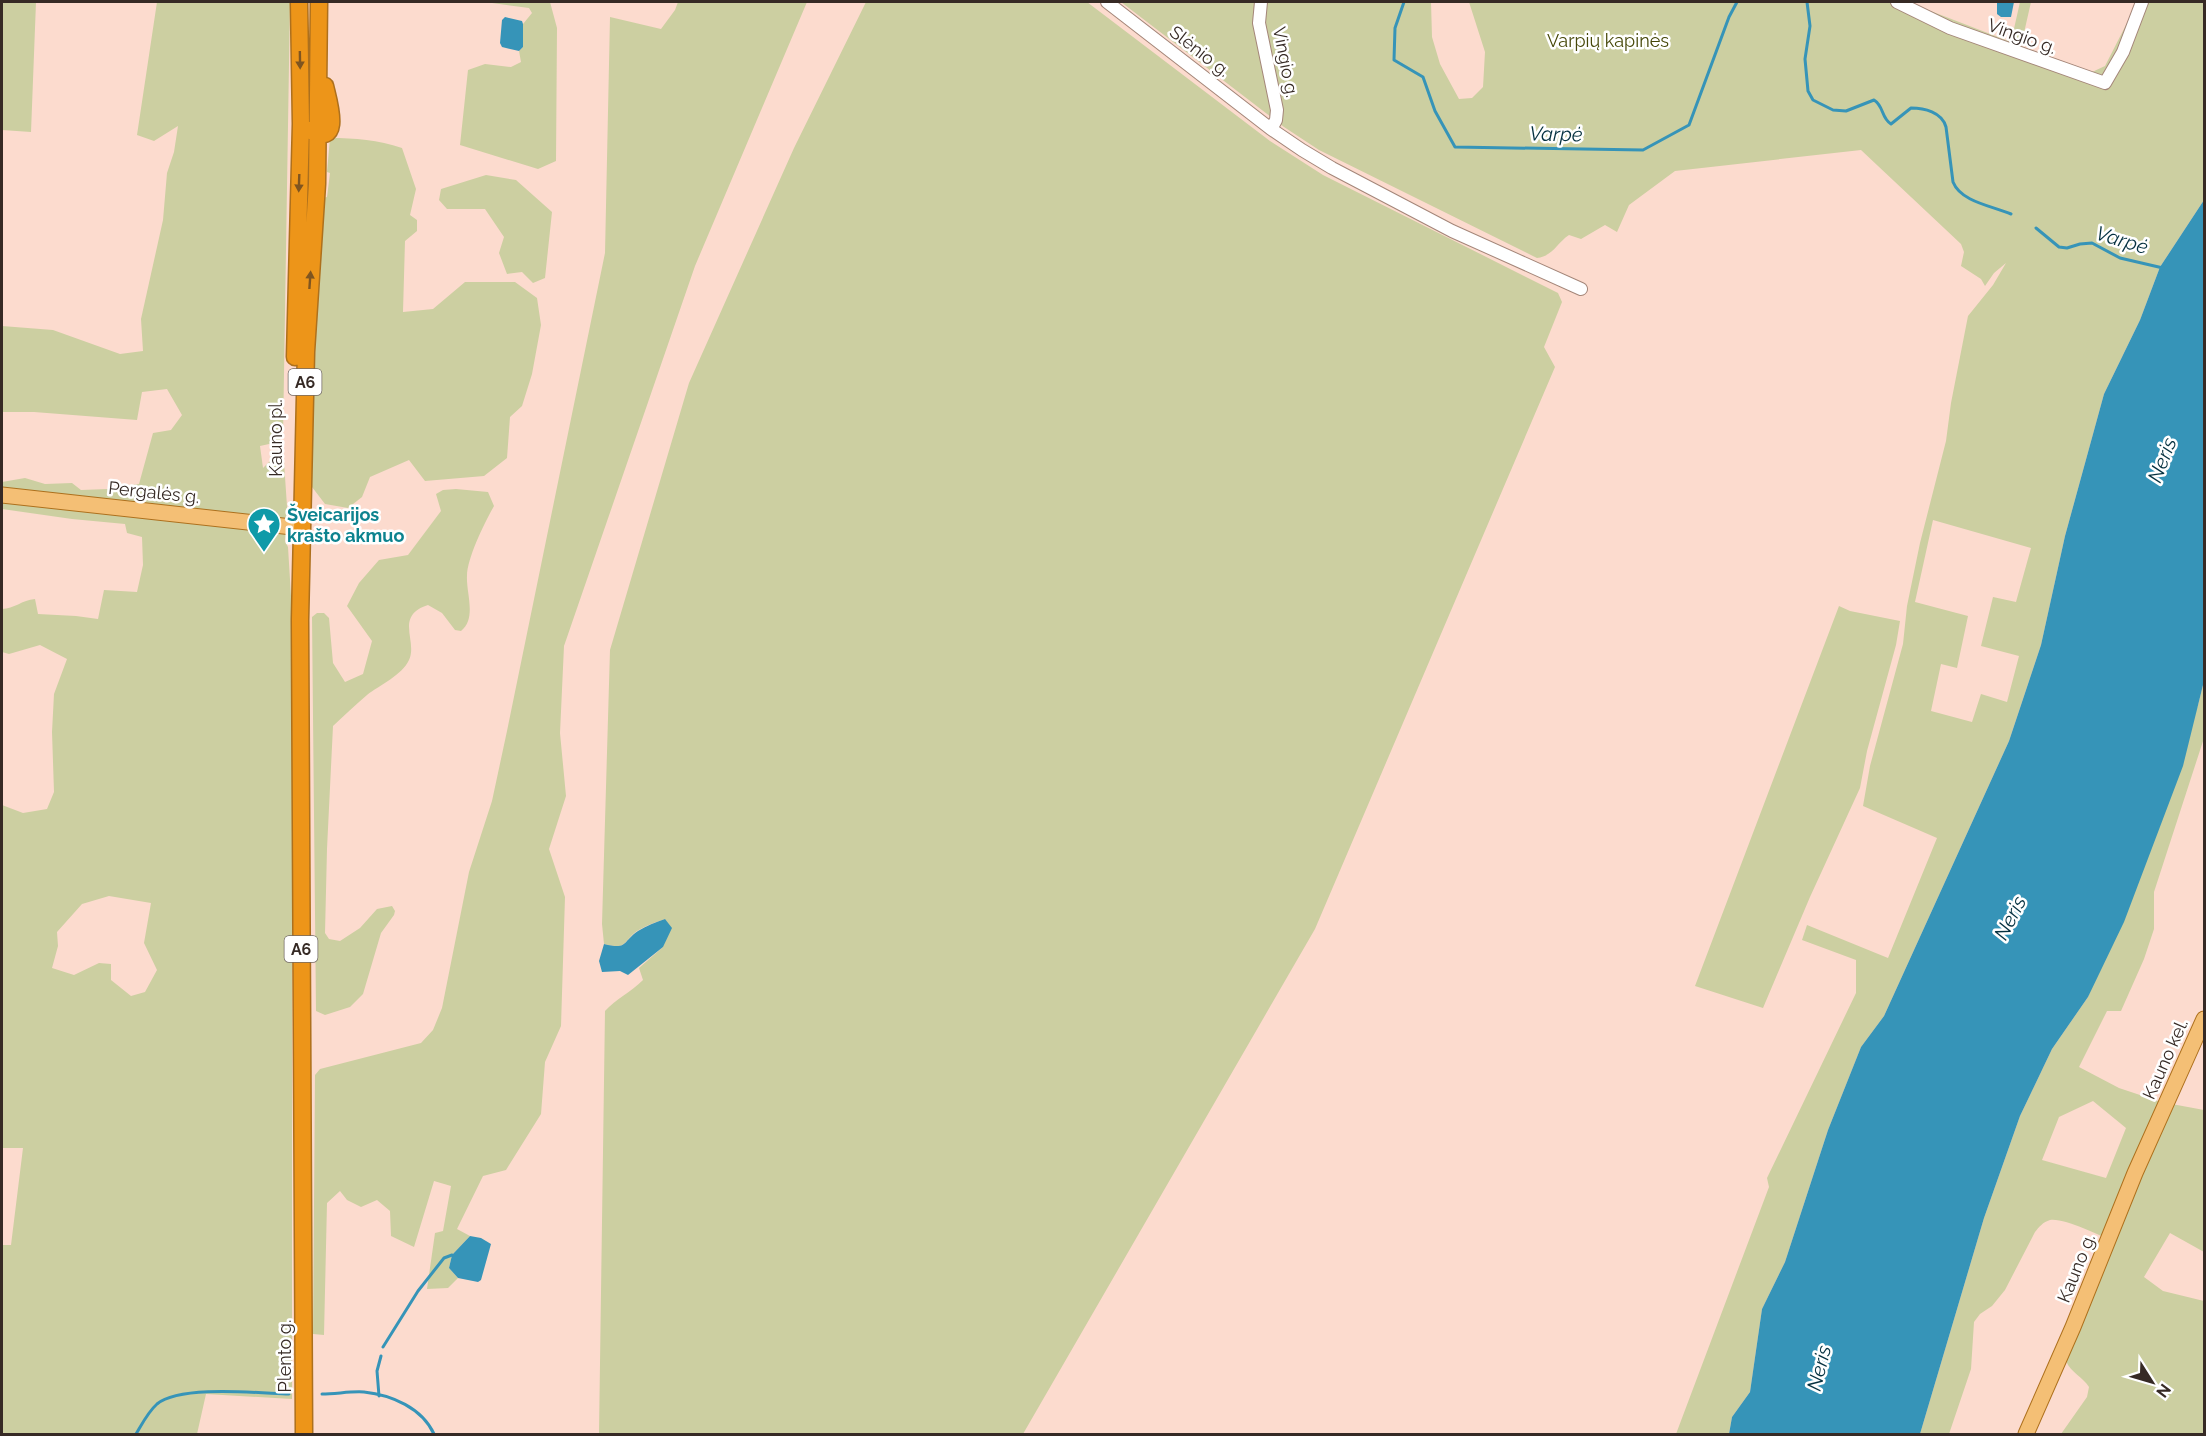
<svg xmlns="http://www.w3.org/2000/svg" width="2206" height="1436" font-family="Raleway,sans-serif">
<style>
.green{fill:#cccfa1;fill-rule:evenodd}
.water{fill:#3694b8}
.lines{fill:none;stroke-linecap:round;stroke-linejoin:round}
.stream{stroke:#3694b8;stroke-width:3}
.minor-casing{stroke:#a48679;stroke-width:14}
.major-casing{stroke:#ad701d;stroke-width:17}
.highway-casing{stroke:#ad701d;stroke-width:19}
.minor{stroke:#fff;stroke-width:12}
.major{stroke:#f4bf75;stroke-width:15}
.highway{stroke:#ed9519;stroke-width:16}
.oneway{fill:#7f5520}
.labels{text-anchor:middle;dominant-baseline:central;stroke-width:5;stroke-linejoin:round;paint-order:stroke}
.shield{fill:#fff;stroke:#726a66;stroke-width:1.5}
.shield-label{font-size:16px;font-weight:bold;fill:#362a25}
.street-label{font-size:18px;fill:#362a25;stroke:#fff}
.park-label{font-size:18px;fill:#464708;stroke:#fff}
.culture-label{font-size:18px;font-weight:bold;fill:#0d838f;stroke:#fff;text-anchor:start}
.water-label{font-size:20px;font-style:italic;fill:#053140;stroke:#fff}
</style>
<rect width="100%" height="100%" fill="#fcdbce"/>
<path class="green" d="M2 2H36L31 132 2 130Z
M157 2H290L283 436 278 442 260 446 263 468 271 460 281 458V462H284L288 521 285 541 288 547 292 612V1399L206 1394 197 1434H2V1245H11L23 1148H2V805L23 813 47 809 54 792 52 732 54 694 67 659 40 645 9 654 2 652V609C14 609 22 600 35 599L38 614 76 616 98 619 104 590 137 592 143 565 142 537 127 533 125 524 72 519 2 509V482L25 478 45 484 72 483 81 490 108 489 139 484 153 433 171 430 182 415 167 389 142 392 137 420 34 412H2V326L53 330 120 354 143 351 141 319 163 220 167 173 174 152 178 126 154 141 137 135ZM109 896 151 903 144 943 157 970 145 992 131 996 111 980V964L99 963 74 975 52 968 58 946 57 932 82 904Z
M485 2H550L557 28 556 161 538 169 460 145 468 70 485 64 511 67 521 62 519 51 523 47V24L532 13 529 8Z
M678 2H807L695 266 564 646 560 733 566 796 549 849 565 897 561 1026 545 1062 541 1114 506 1170 483 1176 457 1229 470 1236 452 1255 449 1268 458 1278 448 1288 427 1289 435 1233 443 1231 451 1186 434 1181 414 1247 391 1236 390 1211 377 1200 361 1207 347 1200 340 1191 327 1203 324 1335 313 1334 315 1075 320 1069 421 1043 433 1030 442 1008 469 872 492 801 507 731 605 253 610 17 661 29 675 10Z
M866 2H1087L1270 141 1323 175 1558 293 1562 302 1544 347 1555 367 1315 929 1023 1434H599L605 1011C616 999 631 992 643 980L639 968 663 947 665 919C656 922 645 926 637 931 622 942 628 950 604 944L602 924 610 650 689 383 794 148Z
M1121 2H1431L1432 37 1440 64 1459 99 1472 98 1483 87 1485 52 1469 2H1911L1928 10 2011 42 2020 2H2031L2021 46 2092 72 2105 66 2128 21 2135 2H2204V200L2160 267 2140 320 2104 394 2065 536 2041 645 2009 741 1884 1016 1861 1047 1828 1130 1785 1262 1762 1309 1750 1392 1732 1417 1729 1434H1676L1769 1187 1767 1178 1856 993V960L1802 940 1807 925 1888 958 1937 838 1863 806 1870 766 1903 644 1907 606 1920 543 1946 441 1951 403 1968 316 1993 285 2006 263 1994 273 1985 286 1981 279 1961 266 1964 252 1961 244 1861 150 1675 171 1629 205 1617 232 1605 225 1581 239 1569 235C1557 243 1553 256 1537 258L1319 150 1284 127ZM1933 520 2031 548 2016 602 1993 597 1981 646 2019 656 2007 702 1981 694 1972 722 1931 711 1941 664 1957 668 1968 616 1915 602Z
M330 138C355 138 378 140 402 148L416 189 410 215 417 220V231L405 241 403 312 433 309 465 282H515L537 298 541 325 532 374 522 406 510 417 507 458 484 476 425 481 409 460 370 477 362 497 348 508 325 504 312 487 310 411 323 198 327 197 330 173 327 172Z
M486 175 516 180 552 212 545 278 533 283 522 272 507 274 499 253 504 237 485 209H447L439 200 441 189Z
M456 489 488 492 494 506C485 522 467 558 467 576 466 593 477 618 461 631L455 630 442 613 428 605C394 616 418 641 409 660 402 675 380 685 367 695 355 705 344 716 333 726L327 849 325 933 329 939 340 941 360 928 377 909 392 906 395 911 394 915 381 933 363 994 350 1007 325 1015 316 1011 312 617 317 613H324L329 618 333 663 345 682 363 674 372 641 347 606 359 583 379 560 408 555 441 511 436 494 443 490Z
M1839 606 1850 611 1900 621 1896 645 1867 751 1860 788 1810 897 1763 1008 1695 986Z
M2204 681V738L2154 892V929L2144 959 2121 1011H2107L2079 1067 2119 1088 2161 1102 2204 1110V1252L2170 1233 2144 1277 2163 1291 2204 1301V1434H2061L2087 1397 2089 1387C2083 1377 2071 1373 2066 1361L2113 1241C2098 1235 2065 1218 2050 1220 2043 1222 2039 1227 2035 1232L2005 1290 1992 1306 1980 1314 1974 1322 1971 1369 1949 1434H1920L1984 1218 2020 1116 2052 1049 2088 997 2198 705ZM2093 1101 2126 1128 2106 1178 2042 1160 2059 1117Z"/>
<path class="water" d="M1997 2H2014L2011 17H2001L1997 14Z
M505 17 522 21 523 24V47L519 51 502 47 500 43 502 20Z
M2204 200V681L2183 766 2124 922 2088 997 2052 1049 2020 1116 1984 1218 1920 1434H1729L1732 1417 1750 1392 1762 1309 1785 1262 1828 1130 1861 1047 1884 1016 2009 741 2041 645 2065 536 2104 394 2140 320 2160 267Z
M665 919 672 928 663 947 628 975 620 971 602 972 599 961 604 944C628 950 622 942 638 931 646 926 656 922 665 919Z
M470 1236 481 1238 491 1244 481 1280 478 1282 458 1278 449 1268 452 1255Z"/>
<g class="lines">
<path class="stream" d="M1404 2 1395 28 1394 60 1423 77 1435 111 1455 147 1643 150 1689 125 1729 17 1737 2
M1807 2 1810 26 1805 59 1808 91 1813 100 1833 110 1846 111 1874 100C1884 106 1881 118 1891 124L1911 108C1924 108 1942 112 1946 127L1953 182C1961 202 1992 206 2011 214
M2036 228 2059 247 2067 248 2080 244 2092 243 2120 258 2163 268
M383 1347 418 1291 444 1258 452 1255
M322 1394C336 1394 351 1391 364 1392 392 1395 422 1408 434 1434
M379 1396 377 1371 381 1356
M136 1434C142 1424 148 1412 157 1404 180 1385 258 1393 289 1394"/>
<g class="minor-casing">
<path id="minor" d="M1107 2 1271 129 1302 150 1332 168 1452 231 1581 289
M1261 2 1259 23 1277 110 1276 120 1271 129
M1897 2 1950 28 2105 83 2123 52 2142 2"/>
</g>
<g class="major-casing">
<path id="major" d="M2 495 301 528
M2026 1434 2073 1327 2135 1173 2204 1019"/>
</g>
<g class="highway-casing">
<path id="highway" d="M309 130C344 149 328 100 325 86
M295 357 301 124 299 2
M304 1434 300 620 306 352 317 184 319 2"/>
</g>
<use href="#minor" class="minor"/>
<use href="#major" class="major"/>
<use href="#highway" class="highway"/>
</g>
<defs><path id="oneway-solid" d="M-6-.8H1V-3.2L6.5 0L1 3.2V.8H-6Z" transform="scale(1.5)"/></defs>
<g class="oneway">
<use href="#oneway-solid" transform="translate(300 60) rotate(89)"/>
<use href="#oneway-solid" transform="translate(299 183) rotate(92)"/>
<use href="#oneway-solid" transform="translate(310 280) rotate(-86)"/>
</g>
<defs>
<g id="sight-pin" transform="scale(1.725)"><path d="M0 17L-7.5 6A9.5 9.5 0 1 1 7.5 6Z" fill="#0f9aa8" stroke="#fff"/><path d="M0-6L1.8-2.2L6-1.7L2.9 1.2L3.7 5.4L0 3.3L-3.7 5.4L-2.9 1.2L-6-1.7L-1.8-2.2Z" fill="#fff"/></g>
</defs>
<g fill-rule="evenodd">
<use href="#sight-pin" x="264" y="524"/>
</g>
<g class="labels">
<g class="shield">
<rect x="288.5" y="369" width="33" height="26" rx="4.5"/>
<rect x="284.5" y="936" width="33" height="26" rx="4.5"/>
</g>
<g class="shield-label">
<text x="305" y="382">A6</text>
<text x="301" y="949">A6</text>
</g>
<g class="street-label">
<text transform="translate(2022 36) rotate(20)">Vingio g.</text>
<text transform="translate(1200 51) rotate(38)">Slėnio g.</text>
<text transform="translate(1286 62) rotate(79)">Vingio g.</text>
<text transform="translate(275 438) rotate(-90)">Kauno pl.</text>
<text transform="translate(154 492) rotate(6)">Pergalės g.</text>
<text transform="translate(2165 1059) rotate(-66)">Kauno kel.</text>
<text transform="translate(2076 1268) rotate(-68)">Kauno g.</text>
<text transform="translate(284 1356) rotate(-90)">Plento g.</text>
</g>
<g class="park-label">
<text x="1608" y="40">Varpių kapinės</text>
</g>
<g class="culture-label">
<text x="287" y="514">Šveicarijos<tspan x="287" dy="21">krašto akmuo</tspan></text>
</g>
<g class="water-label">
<text transform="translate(1556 134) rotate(1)">Varpė</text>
<text transform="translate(2122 240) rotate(17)">Varpė</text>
<text transform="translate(2162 460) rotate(-69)">Neris</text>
<text transform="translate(2010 918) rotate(-63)">Neris</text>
<text transform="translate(1819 1368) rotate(-76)">Neris</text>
</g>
</g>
<rect width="2206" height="1436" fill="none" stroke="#362a25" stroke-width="6"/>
<g transform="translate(2152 1382) rotate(127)" stroke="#ffffff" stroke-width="4.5" paint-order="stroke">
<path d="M0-4.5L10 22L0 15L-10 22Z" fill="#362a25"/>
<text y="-9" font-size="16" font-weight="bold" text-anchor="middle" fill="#362a25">N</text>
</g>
</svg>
